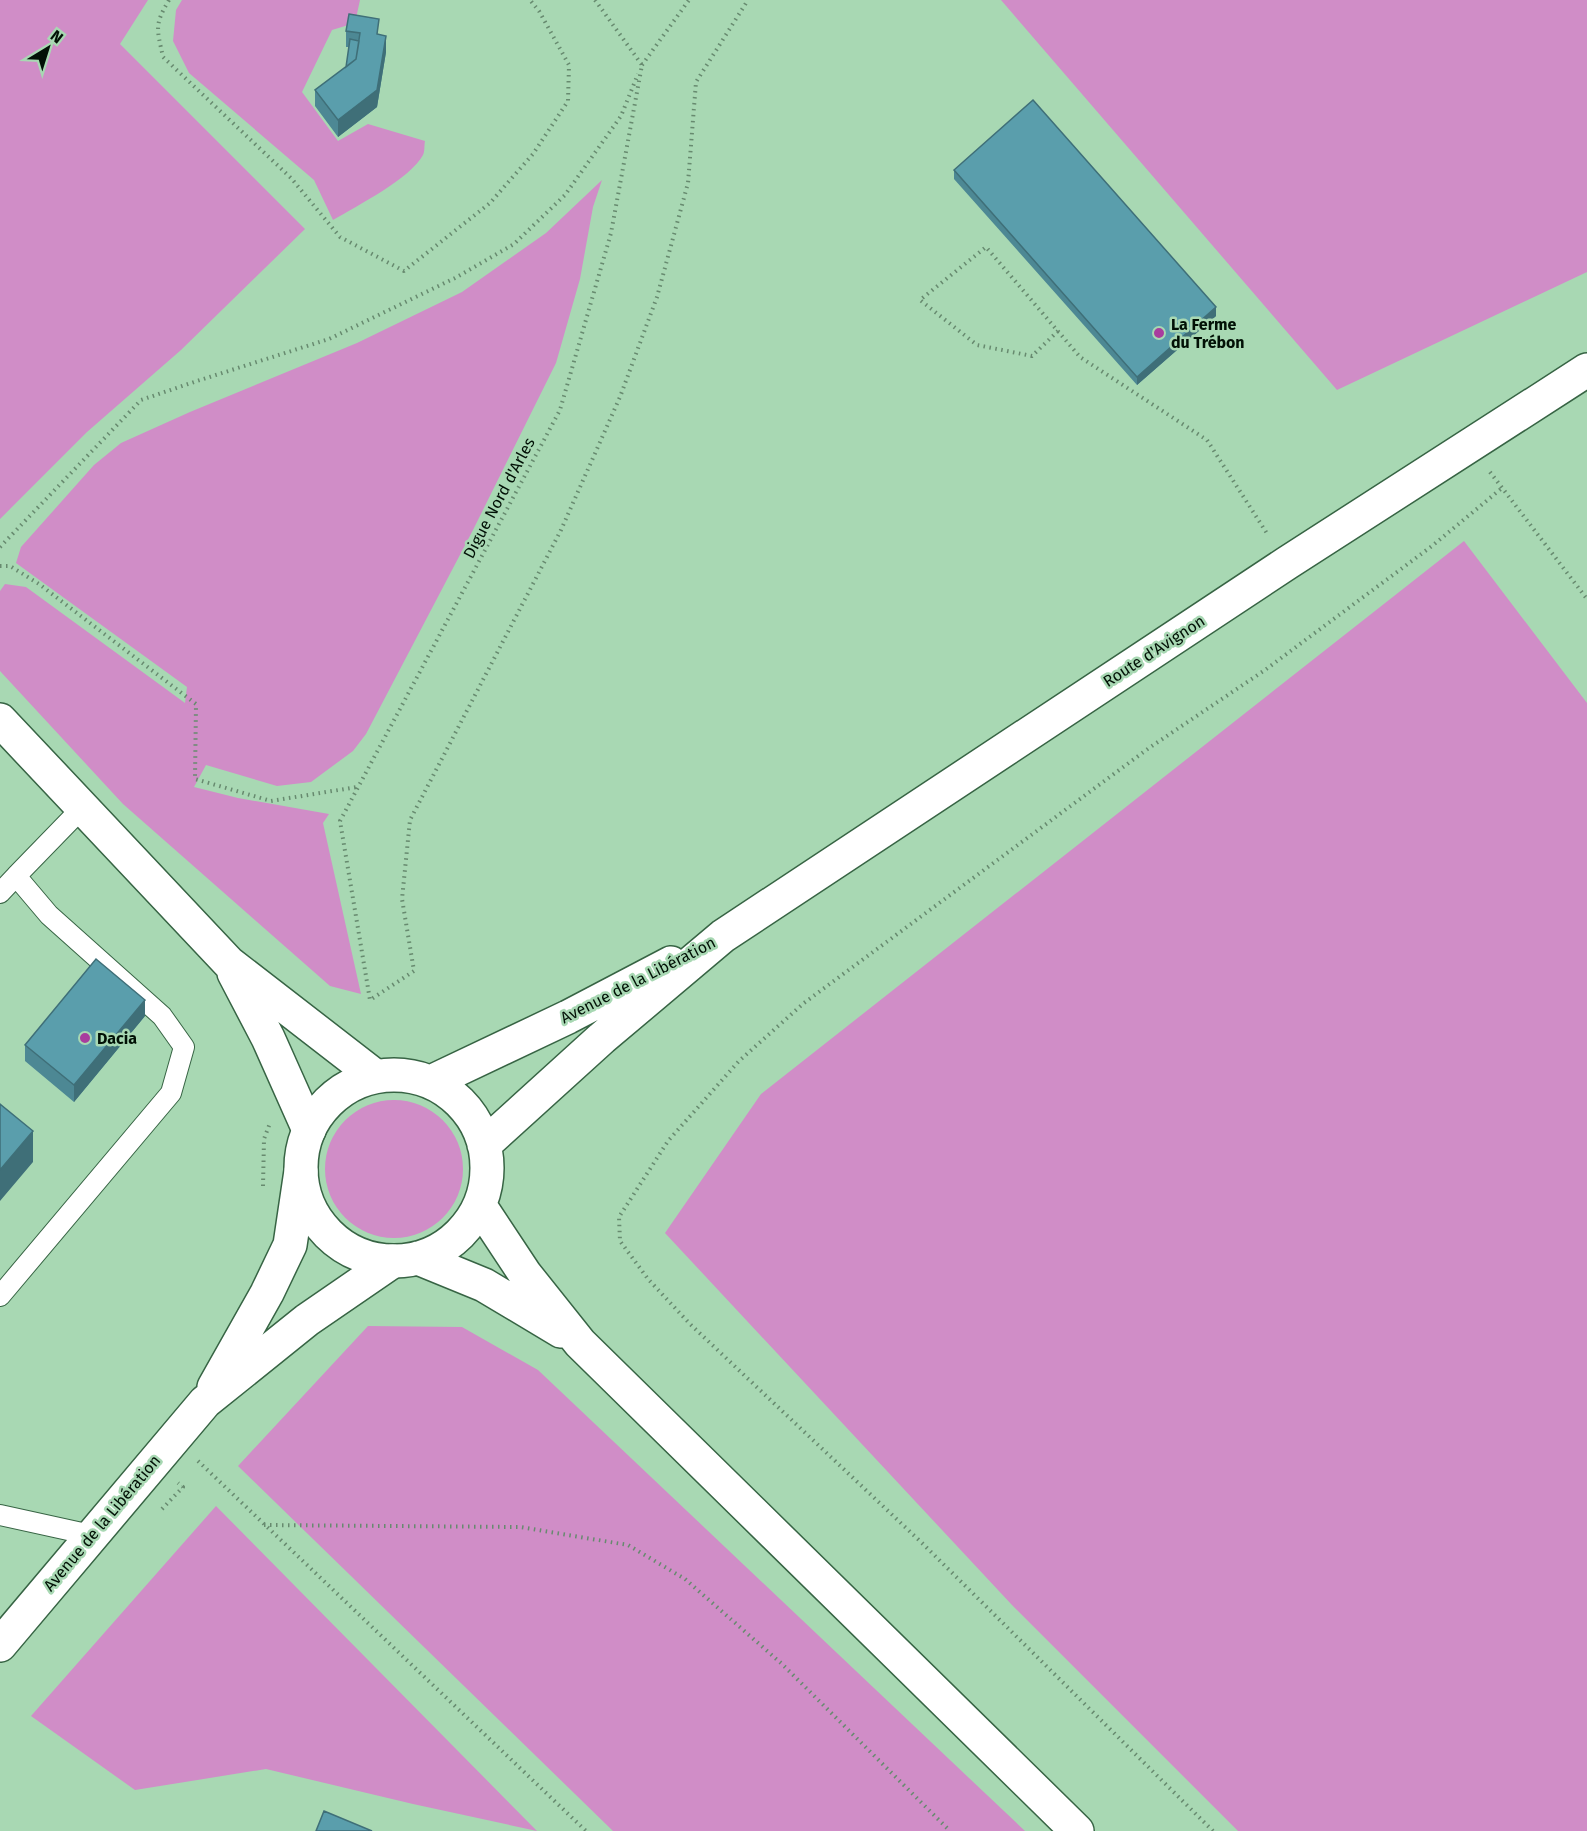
<svg xmlns="http://www.w3.org/2000/svg" width="1587" height="1831" font-family="'Fira Sans',sans-serif">
<style>
.green{fill:#d08dc7}
.lines{fill:none;stroke-linecap:round;stroke-linejoin:round}
.service-casing{stroke:#376444;stroke-width:22}
.tertiary-casing{stroke:#376444;stroke-width:36}
.secondary-casing{stroke:#376444;stroke-width:36}
.primary-casing{stroke:#376444;stroke-width:36}
.path{stroke:#678a6f;stroke-width:4;stroke-dasharray:1.5 4.5;stroke-linecap:butt}
.service{stroke:#fff;stroke-width:20}
.tertiary{stroke:#fff;stroke-width:33}
.secondary{stroke:#fff;stroke-width:33}
.primary{stroke:#fff;stroke-width:33}
.wall{fill:#4d8894}
.shaded-wall{fill:#3f6f78}
.building{fill:#5a9eac;stroke:#3f6f78;stroke-width:1.5}
.poi-dot{fill:#a83d9e;stroke:#a8d8b3;stroke-width:2}
.labels{text-anchor:middle;dominant-baseline:central;stroke-width:5;stroke-linejoin:round;paint-order:stroke}
.poi-label{font-size:16px;font-weight:bold;fill:#021106;stroke:#a8d8b3;text-anchor:start}
.street-label{font-size:16px;fill:#021106;stroke:#a8d8b3}
</style>
<rect width="100%" height="100%" fill="#a8d8b3"/>
<path class="green" d="M0 0H148L120 44 305 229 181 350 87 432 0 519Z
M182 0H360L355 23 332 30 302 92 338 141 368 124 425 141C424 146 425 151 423 155 411 178 357 206 333 220L314 180 189 73 173 41 176 10Z
M1001 0H1587V272L1337 390Z
M602 180 593 207 580 279 556 363 473 530 366 734 353 751 311 782 277 786 206 765 194 787 238 798 329 814 323 823 361 994 330 986 123 804 0 671V591L5 584 26 587 185 703 187 687 16 563 21 547 94 465 121 443 190 412 357 343 462 292 546 233Z
M1464 541 1587 703V1831H1238L1012 1605 665 1233 761 1094Z
M325 1169a69 69 0 1 1 138 0a69 69 0 1 1-138 0Z
M368 1326 462 1327 538 1370 1025 1831H613L238 1466Z
M216 1506 536 1830 537 1831 413 1804 266 1769 135 1790 31 1716Z"/>
<g class="lines">
<g class="service-casing">
<path id="service" d="M0 893 16 876
M0 1296 171 1093 184 1047 162 1016 49 915 16 876 83 807
M0 1515 91 1535"/>
</g>
<g class="tertiary-casing">
<path id="tertiary" d="M0 720 229 963 375 1076
M234 973 268 1038 309 1130"/>
</g>
<g class="secondary-casing">
<path id="secondary" d="M214 1387 267 1293 290 1245 301 1171
M0 1645 205 1402 307 1320 393 1261"/>
</g>
<g class="primary-casing">
<path id="primary" d="M301 1168a93 93 0 1 1 186 0a93 93 0 1 1-186 0Z
M431 1082 568 1017 671 963
M484 1145 602 1038 723 936 1287 563 1587 370
M480 1206 525 1274 580 1343 1077 1831
M418 1258 484 1285 561 1331"/>
</g>
<path class="path" d="M169 0C154 25 157 29 163 57L291 178 340 237 404 271 490 203 533 154 568 101 569 65 539 11 530 0
M595 0 642 65 611 233 560 410 340 821 370 1000 414 971 402 899 410 820 561 530 620 397 657 297 688 183 696 82 748 0
M642 65 689 0
M1058 331 1032 356 977 345 920 300 986 247 1080 357 1207 440 1268 535
M1490 472 1587 599
M0 547 141 400 197 381 329 339 455 278 514 244 565 195 621 116 638 74
M0 566H10L39 584 196 704 195 779 271 801 357 787
M263 1186 264 1139 270 1123
M198 1461 586 1831
M162 1509 183 1487 178 1483
M264 1525 520 1527 628 1545 685 1579 782 1664 950 1831
M1213 1831 922 1543 690 1324 648 1279 620 1241 619 1217 668 1141 739 1061 804 1003 1149 748 1265 670 1432 546 1502 488"/>
<use href="#service" class="service"/>
<use href="#tertiary" class="tertiary"/>
<use href="#secondary" class="secondary"/>
<use href="#primary" class="primary"/>
</g>
<path class="wall" d="M346 31 379 34 386 52 377 107 338 137 315 106V90L346 67 349 47H346Z
M954 170 1216 316 1137 385 954 179Z
M145 1016 74 1102 25 1061V1045Z"/>
<path class="shaded-wall" d="M386 36V52L377 107 338 137V120Z
M1216 307V316L1137 385V377Z
M145 1000V1016L74 1102V1085Z
M33 1131V1162L0 1201V1170Z"/>
<path class="building" d="M349 14 379 19 377 34 386 36 377 90 338 120 315 90 356 59 360 33 346 31Z
M350 39 359 41 356 59 346 67Z
M1033 100 1216 307 1137 377 954 170Z
M96 959 145 1000 74 1085 25 1045Z
M0 1104 33 1131 0 1170Z
M324 1811 372 1831H316Z"/>
<g class="poi-dot">
<circle cx="1159" cy="333" r="6"/>
<circle cx="85" cy="1038" r="6"/>
</g>
<g class="labels">
<g class="poi-label">
<text x="1171" y="324">La Ferme<tspan x="1171" dy="18">du Trébon</tspan></text>
<text x="97" y="1038">Dacia</text>
</g>
<g class="street-label">
<text transform="translate(499 498) rotate(-62)">Digue Nord d'Arles</text>
<text transform="translate(1154 651) rotate(-33)">Route d'Avignon</text>
<text transform="translate(638 980) rotate(-27)">Avenue de la Libération</text>
<text transform="translate(102 1523) rotate(-50)">Avenue de la Libération</text>
</g>
</g>
<g transform="translate(48 48) rotate(38)" stroke="#a8d8b3" stroke-width="4.5" paint-order="stroke">
<path d="M0-4.5L10 22L0 15L-10 22Z" fill="#021106"/>
<text y="-9" font-size="16" font-weight="bold" text-anchor="middle" fill="#021106">N</text>
</g>
</svg>
